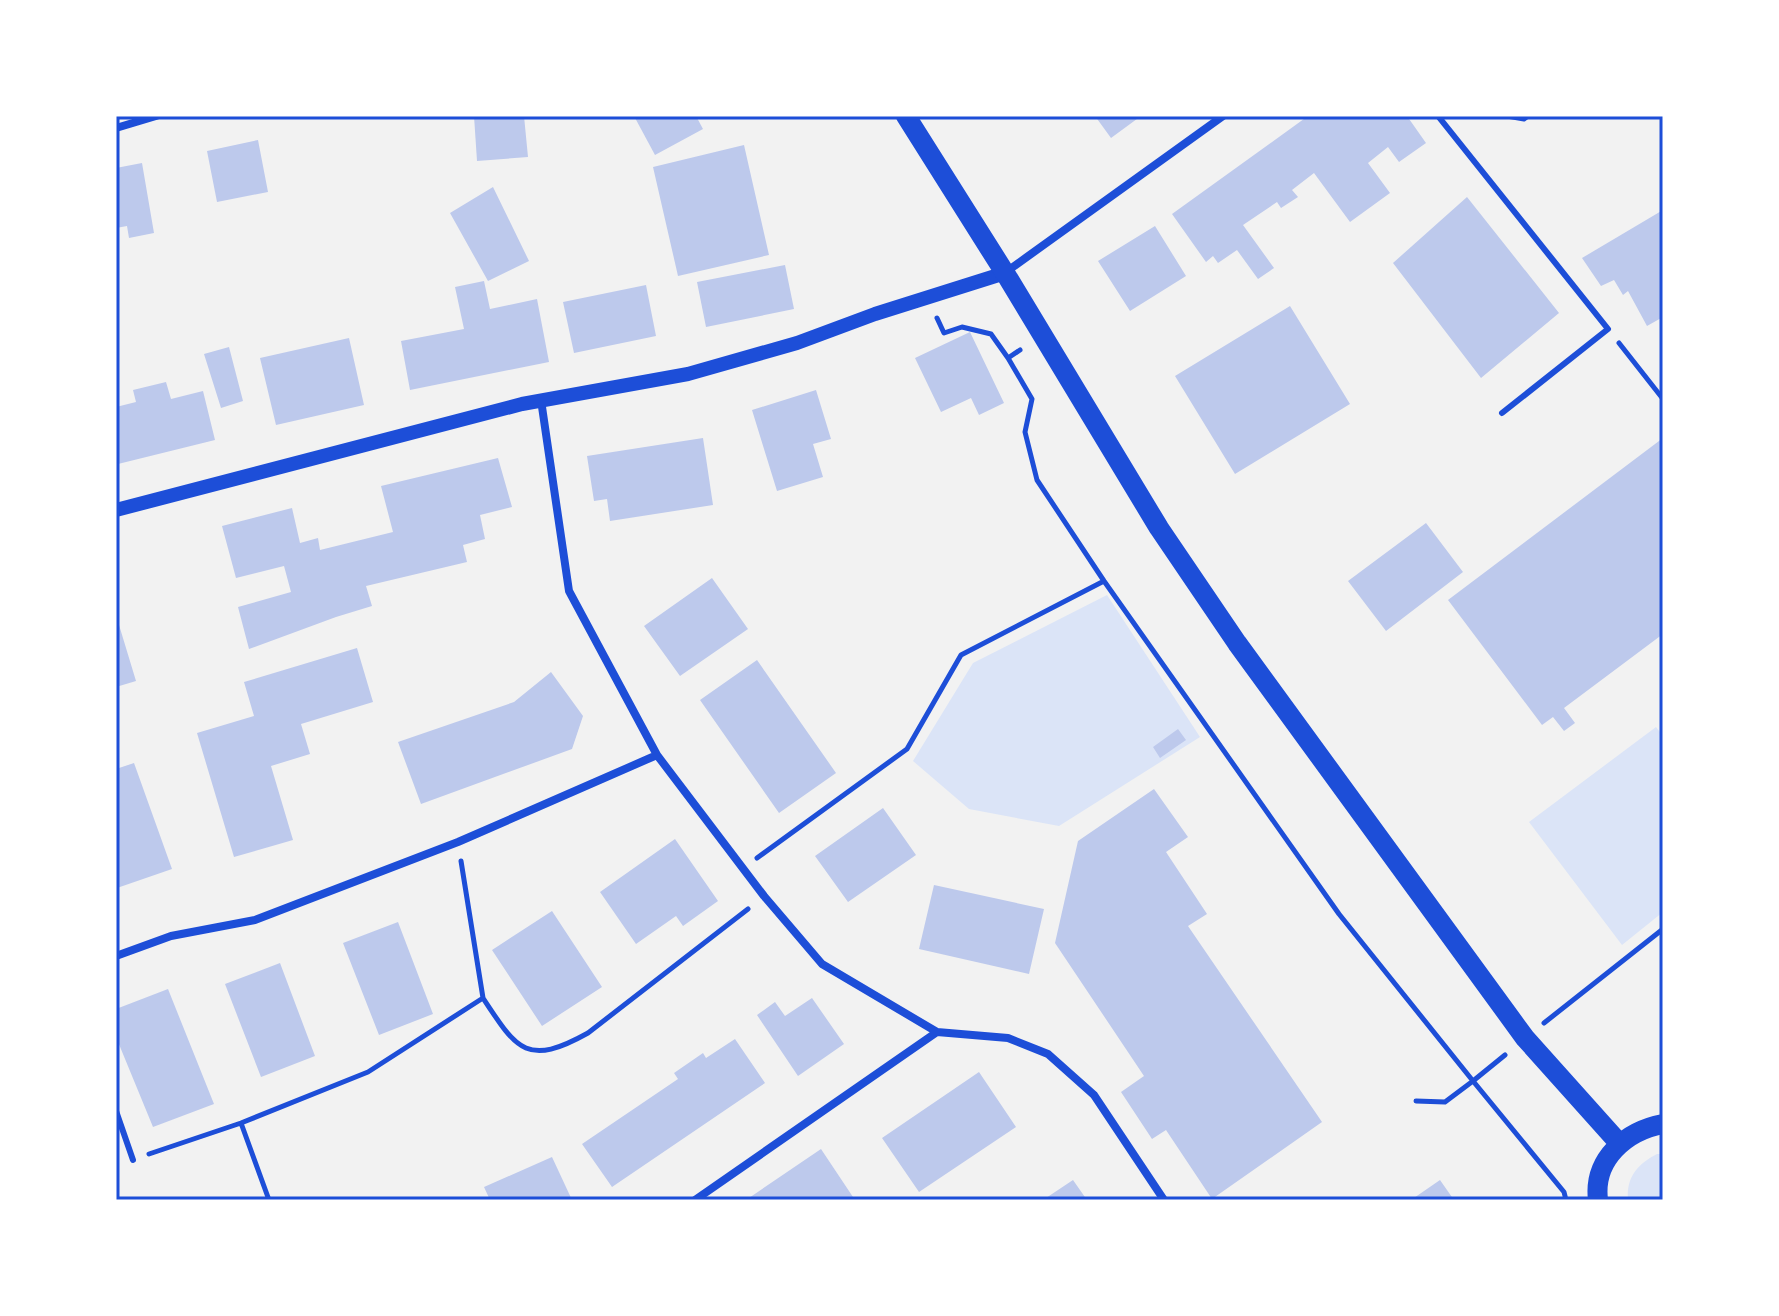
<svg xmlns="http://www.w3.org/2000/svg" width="1779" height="1316" font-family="Arial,sans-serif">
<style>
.green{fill:#dbe4f7}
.building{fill:#bdc9ec}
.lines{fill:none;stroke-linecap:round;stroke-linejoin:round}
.path{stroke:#1d4ed8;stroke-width:5}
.service{stroke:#1d4ed8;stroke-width:6}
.minor{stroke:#1d4ed8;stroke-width:8}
.tertiary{stroke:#1d4ed8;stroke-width:14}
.primary{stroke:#1d4ed8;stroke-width:20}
.neatline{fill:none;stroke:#1d4ed8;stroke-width:3}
</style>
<rect width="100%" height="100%" fill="#f2f2f2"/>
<path class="green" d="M1107 595 1200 737 1059 826 969 809 913 761 973 663Z
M1656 727 1663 736V912L1622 945 1529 822Z
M1657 1154H1663V1200H1628C1626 1177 1638 1164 1657 1154Z"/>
<path class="building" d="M474 116H524L528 157 477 161Z
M634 116H696L703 129 655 155Z
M1095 116H1141L1111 138Z
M1308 116H1407L1426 143 1399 162 1388 147 1368 163 1390 193 1350 222 1314 173 1292 190 1298 197 1281 208 1277 202 1243 225 1274 268 1258 279 1237 250 1218 263 1213 256 1206 262 1172 214Z
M258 140 268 192 217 202 207 151Z
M744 145 769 255 678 276 653 167Z
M142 163 154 233 129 238 127 226 116 228V168Z
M493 187 529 261 488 281 450 213Z
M1467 197 1559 313 1481 378 1393 263Z
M1663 210V317L1647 326 1628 291 1623 295 1614 280 1601 286 1582 258Z
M1155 226 1186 276 1130 311 1098 261Z
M785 265 794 309 706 327 697 282Z
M484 281 490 309 537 299 549 362 410 390 401 341 464 329 455 287Z
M646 285 656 336 574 353 563 302Z
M1290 306 1350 404 1235 474 1175 376Z
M970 332 1004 403 979 415 971 398 941 412 915 358Z
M349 338 364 405 276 425 260 358Z
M229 347 243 401 221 408 204 354Z
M166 382 171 399 203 391 215 440 118 464 116 455V407L136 402 133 390Z
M816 390 831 439 813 444 823 477 777 491 752 410Z
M703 438 713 505 610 521 607 499 594 501 587 456Z
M1663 438V634L1564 708 1575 723 1564 731 1553 717 1542 725 1448 600Z
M498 458 512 507 480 515 485 539 463 545 467 562 366 586 372 606 336 617 249 649 238 607 291 592 284 566 236 578 222 526 292 508 300 543 318 538 320 550 393 532 381 486Z
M1426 523 1463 572 1386 631 1348 581Z
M712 578 748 629 680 676 644 626Z
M116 615 136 681 116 687Z
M357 648 373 702 301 724 310 754 271 766 293 840 234 857 197 733 254 716 244 682Z
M757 660 836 773 779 813 700 700Z
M551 672 583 716 572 749 421 804 398 742 514 702Z
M1178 729 1186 740 1160 758 1153 747Z
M134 763 172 869 117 888 116 769Z
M1154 789 1188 837 1166 852 1207 914 1188 926 1322 1122 1212 1199 1166 1130 1152 1139 1121 1092 1144 1076 1055 943 1078 841Z
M883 808 916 855 848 902 815 856Z
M675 839 718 901 683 926 676 916 636 944 600 892Z
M934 885 1044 909 1029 974 919 949Z
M552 911 602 987 542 1026 492 950Z
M398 922 433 1014 379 1035 343 943Z
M280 963 315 1056 261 1077 225 984Z
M168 989 214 1104 153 1127 116 1037V1009Z
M812 998 844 1044 798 1076 757 1015 775 1002 785 1016Z
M735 1039 765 1083 612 1187 582 1144 678 1079 674 1073 703 1053 706 1058Z
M979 1072 1016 1127 919 1192 882 1138Z
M821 1149 855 1200H746Z
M552 1157 572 1200H490L484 1187Z
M1073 1180 1087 1200H1043Z
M1440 1180 1454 1200H1411Z"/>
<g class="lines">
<path class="path" d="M1507 116 1524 119 1528 116
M937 318 944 333 962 327 991 334 1008 358
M1619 343 1663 399
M1020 350 1008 358 1032 399 1025 432 1037 480 1104 581 1339 914 1473 1081 1505 1055
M757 858 907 749 961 655 1104 581
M461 861 483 998
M1544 1023 1663 929
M1416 1101 1445 1102 1473 1081 1564 1192 1566 1200
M241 1123 269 1200
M149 1154 241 1123 368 1072 483 998C517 1050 527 1067 588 1033L748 909"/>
<path class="service" d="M1438 116 1608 329 1502 413
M116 1111 133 1160"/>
<path class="minor" d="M116 128 156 116
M1006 272 1223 116
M541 400 569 591 657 755
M116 956 171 936 255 920 458 842 657 755 764 896 822 964 937 1032 1008 1038 1048 1054 1094 1095 1164 1200
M695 1200 937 1032"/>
<path class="tertiary" d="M116 510 522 404 688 374 797 343 875 314 1005 273"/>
<path class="primary" d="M906 116 1005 273 1159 528 1237 643 1525 1038 1619 1143
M1598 1200C1593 1159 1626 1131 1663 1124"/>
</g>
<rect width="1779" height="1316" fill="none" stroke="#ffffff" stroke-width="236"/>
<rect x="118" y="118" width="1543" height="1080" class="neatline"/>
</svg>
